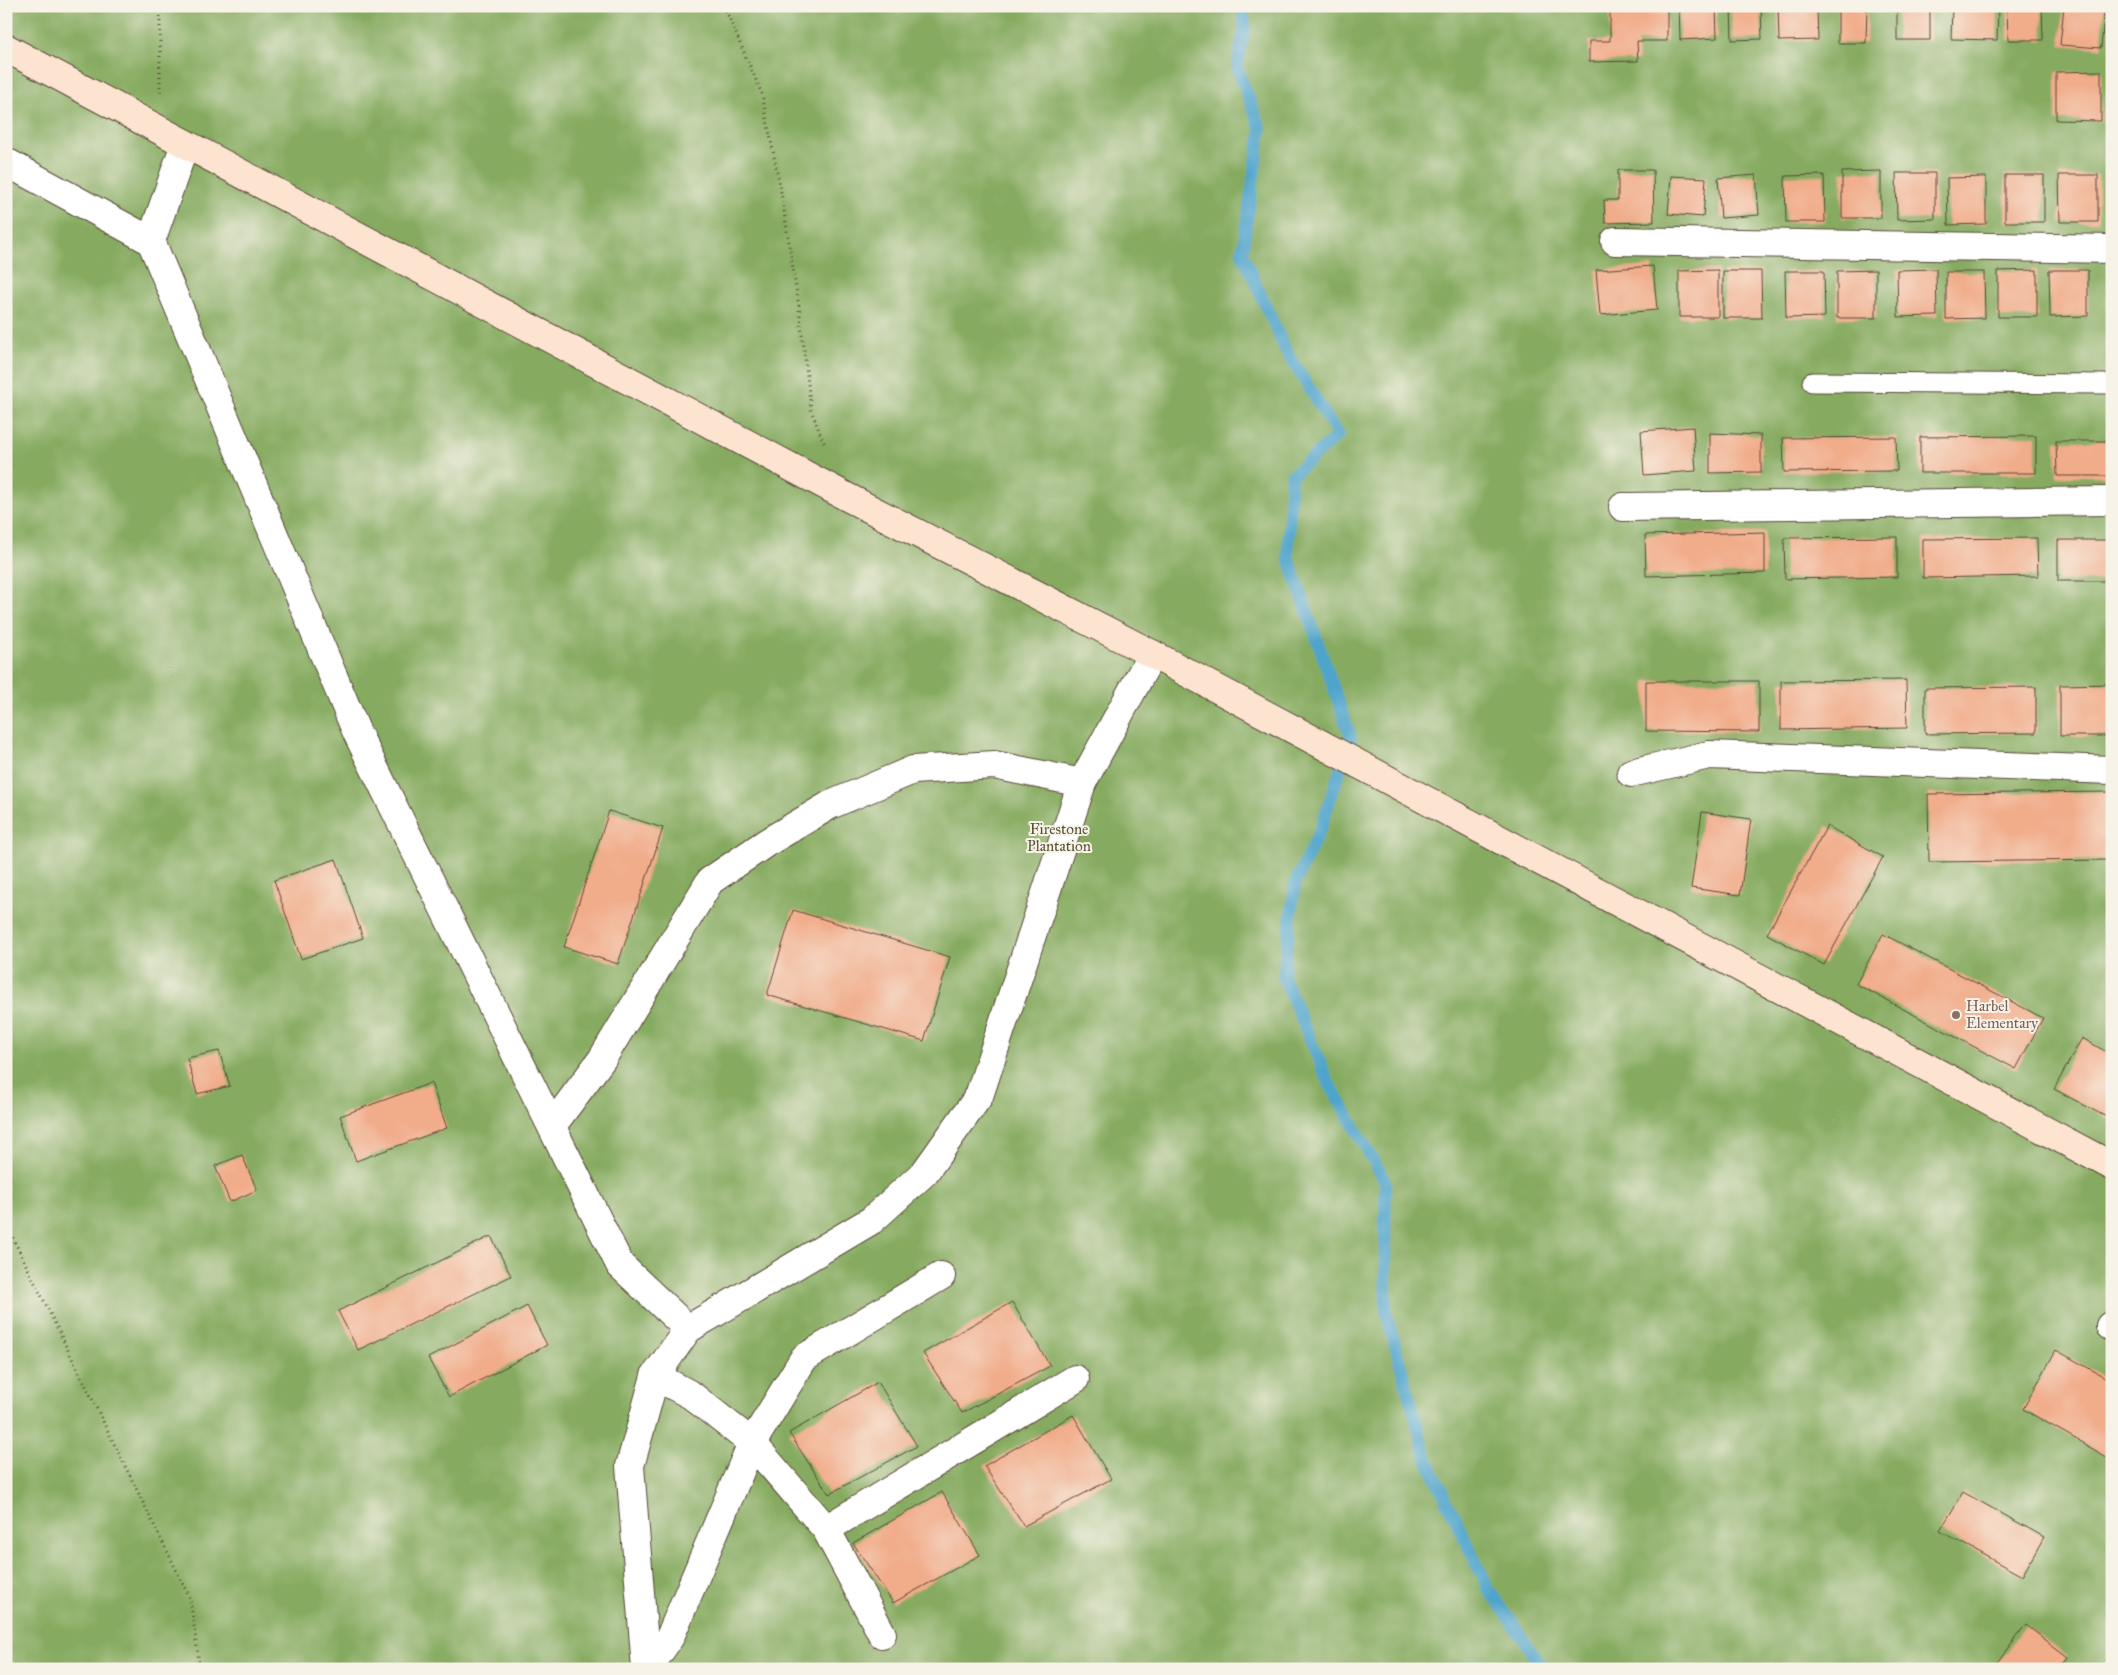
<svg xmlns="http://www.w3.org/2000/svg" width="2118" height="1675" font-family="'IM FELL Great Primer',serif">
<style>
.forest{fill:#86ab60;stroke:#606a3f}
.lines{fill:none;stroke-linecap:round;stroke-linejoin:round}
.stream{stroke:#50a4cc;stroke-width:12}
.building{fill:#f1ac8a}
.service-casing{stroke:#564637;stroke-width:21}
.minor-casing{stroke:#564637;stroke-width:30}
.tertiary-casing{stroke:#564637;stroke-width:30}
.secondary-casing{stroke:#564637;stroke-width:30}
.path{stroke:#564637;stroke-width:3;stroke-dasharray:1 4;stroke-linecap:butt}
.service{stroke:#fff;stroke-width:19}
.minor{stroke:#fff;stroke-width:28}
.tertiary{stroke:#fff;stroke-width:28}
.secondary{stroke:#fde4d0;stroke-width:28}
.education-dot{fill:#8d6e63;stroke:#f7f3e8;stroke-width:2}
.labels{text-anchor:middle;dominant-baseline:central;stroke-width:4;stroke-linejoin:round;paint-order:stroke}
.park-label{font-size:15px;fill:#565132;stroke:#f7f3e8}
.education-label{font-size:15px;fill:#785e54;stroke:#f7f3e8;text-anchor:start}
</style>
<rect width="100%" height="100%" fill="#f7f3e8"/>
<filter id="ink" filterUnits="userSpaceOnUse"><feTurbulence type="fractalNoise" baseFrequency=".02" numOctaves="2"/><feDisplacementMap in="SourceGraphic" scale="10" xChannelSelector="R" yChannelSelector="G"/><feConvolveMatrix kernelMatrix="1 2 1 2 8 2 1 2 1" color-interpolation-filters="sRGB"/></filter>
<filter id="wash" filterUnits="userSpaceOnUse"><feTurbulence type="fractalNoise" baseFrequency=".0096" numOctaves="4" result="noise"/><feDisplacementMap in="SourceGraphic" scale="20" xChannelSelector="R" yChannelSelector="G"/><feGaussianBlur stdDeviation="1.12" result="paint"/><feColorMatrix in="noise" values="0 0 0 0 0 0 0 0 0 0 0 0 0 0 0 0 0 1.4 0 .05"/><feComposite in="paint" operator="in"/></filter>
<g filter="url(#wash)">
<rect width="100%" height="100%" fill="#ede4c6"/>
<path class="forest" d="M6 6H2112V1669H6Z"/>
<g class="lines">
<path class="stream" d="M1242 6 1245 26 1237 68 1261 129 1242 253 1285 349 1338 435 1291 476 1288 556 1351 738 1320 830 1295 883 1283 977 1328 1081 1385 1181 1386 1312 1426 1457 1489 1590 1544 1669"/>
</g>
<g id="blocks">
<path class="building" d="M1610 6H1667V41H1637L1638 61 1589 62V41H1610Z
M1679 6H1716L1717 38 1680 40Z
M1731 6H1761L1762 39 1732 40Z
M1778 6H1817L1818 40 1779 41Z
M1838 6H1867L1866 43H1838Z
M1897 6H1930V40H1897Z
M1952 6H1998L1997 40 1951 39Z
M2007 6H2042L2043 40H2008Z
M2064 6H2105L2101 48 2060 45Z
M2101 71V121L2056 120V72Z
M1618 170H1653L1654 222 1605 223 1604 200H1618Z
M1881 171V218H1842V172Z
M1896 173H1935V219L1897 220Z
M1756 175 1759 215 1721 218 1718 178Z
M1824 175 1825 222H1786L1785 176Z
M2005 175H2044V222H2005Z
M2059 175H2098V222H2060Z
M1671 176 1706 178 1703 217 1668 214Z
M1986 177V224L1948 225 1947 178Z
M1653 266 1657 310 1600 315 1596 270Z
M1936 269 1937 316 1898 317 1897 270Z
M1718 270V317H1679V271Z
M1876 270V318H1837V271Z
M2037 270V317H1998V271Z
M2049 270H2088V316L2050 317Z
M1723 271H1761L1762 318H1723Z
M1785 271H1824L1825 317 1786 318Z
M1946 272H1984L1985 318 1946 319Z
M1693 427 1696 471 1644 475 1641 431Z
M1710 433 1761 435V472L1710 473Z
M2036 436V473H1920V437Z
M1896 437 1897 471 1784 472 1783 438Z
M2056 441H2112V476H2057Z
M1765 532V573L1646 576 1645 535Z
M1897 537V577L1785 579 1784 538Z
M2037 538 2038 576 1923 578V539Z
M2058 540H2112V581H2058Z
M1906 680 1907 728 1781 730V681Z
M1646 681H1759V732L1646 731Z
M2112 684V736H2060V685Z
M2036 687V733L1925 734V688Z
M2112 792V860L1929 862 1928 794Z
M609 811 663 828 618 964 564 947Z
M1702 812 1751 819 1740 895 1691 888Z
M1827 826 1883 857 1824 965 1767 934Z
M336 859 363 938 301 959 274 880Z
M793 910 950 957 924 1041 767 995Z
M1883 934 2043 1018 2016 1069 1856 984Z
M2082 1038 2112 1055V1120L2054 1089Z
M219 1051 230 1086 197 1094 187 1058Z
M431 1083 447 1128 356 1161 340 1116Z
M242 1155 257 1190 230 1202 215 1166Z
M491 1236 511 1276 358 1350 338 1311Z
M1012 1302 1050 1366 962 1413 923 1353Z
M527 1306 547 1345 449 1397 428 1358Z
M2056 1350 2112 1381V1460L2023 1409Z
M878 1382 917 1446 829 1494 789 1433Z
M1073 1415 1111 1479 1024 1526 984 1466Z
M942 1492 980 1555 893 1603 853 1543Z
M1963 1492 2044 1537 2022 1576 1940 1531Z
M2026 1625 2068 1657 2059 1669H1993Z"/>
</g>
</g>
<g filter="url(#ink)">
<use href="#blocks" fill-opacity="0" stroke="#564637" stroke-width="1"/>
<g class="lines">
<g class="service-casing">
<path id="service" d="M1812 382 2112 384"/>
</g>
<g class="minor-casing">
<path id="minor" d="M185 144 151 241 357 733 620 1265 688 1329
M6 162 151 241
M1615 241 2112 249
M1623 507 2112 501
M1631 773 1709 755 2112 770
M552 1126 602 1059 710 881 766 843 830 805 913 770 994 765 1082 783
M2110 1326 2112 1327
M655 1376 691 1395 752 1443 826 1529 882 1634
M826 1529 1075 1379
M648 1669 670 1637 752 1443 804 1358 941 1276"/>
</g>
<g class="tertiary-casing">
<path id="tertiary" d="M646 1669 630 1466 655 1376 688 1329 872 1220 925 1172 979 1096 1082 783 1152 654"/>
</g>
<g class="secondary-casing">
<path id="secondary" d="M6 48 847 497 1152 654 2112 1166"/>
</g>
<path class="path" d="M160 6V92
M724 6 762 94 781 192 799 307 811 410 824 443
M6 1224 190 1598 200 1669"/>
<use href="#service" class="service"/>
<use href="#minor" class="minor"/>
<use href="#tertiary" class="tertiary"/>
<use href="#secondary" class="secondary"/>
</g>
</g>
<circle class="education-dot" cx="1956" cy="1015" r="5"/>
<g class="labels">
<g class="park-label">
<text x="1059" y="829">Firestone<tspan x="1059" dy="17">Plantation</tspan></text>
</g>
<g class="education-label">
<text x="1966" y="1006">Harbel<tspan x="1966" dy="17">Elementary</tspan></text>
</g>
</g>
<rect width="2118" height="1675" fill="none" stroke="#f7f3e8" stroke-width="25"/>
</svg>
